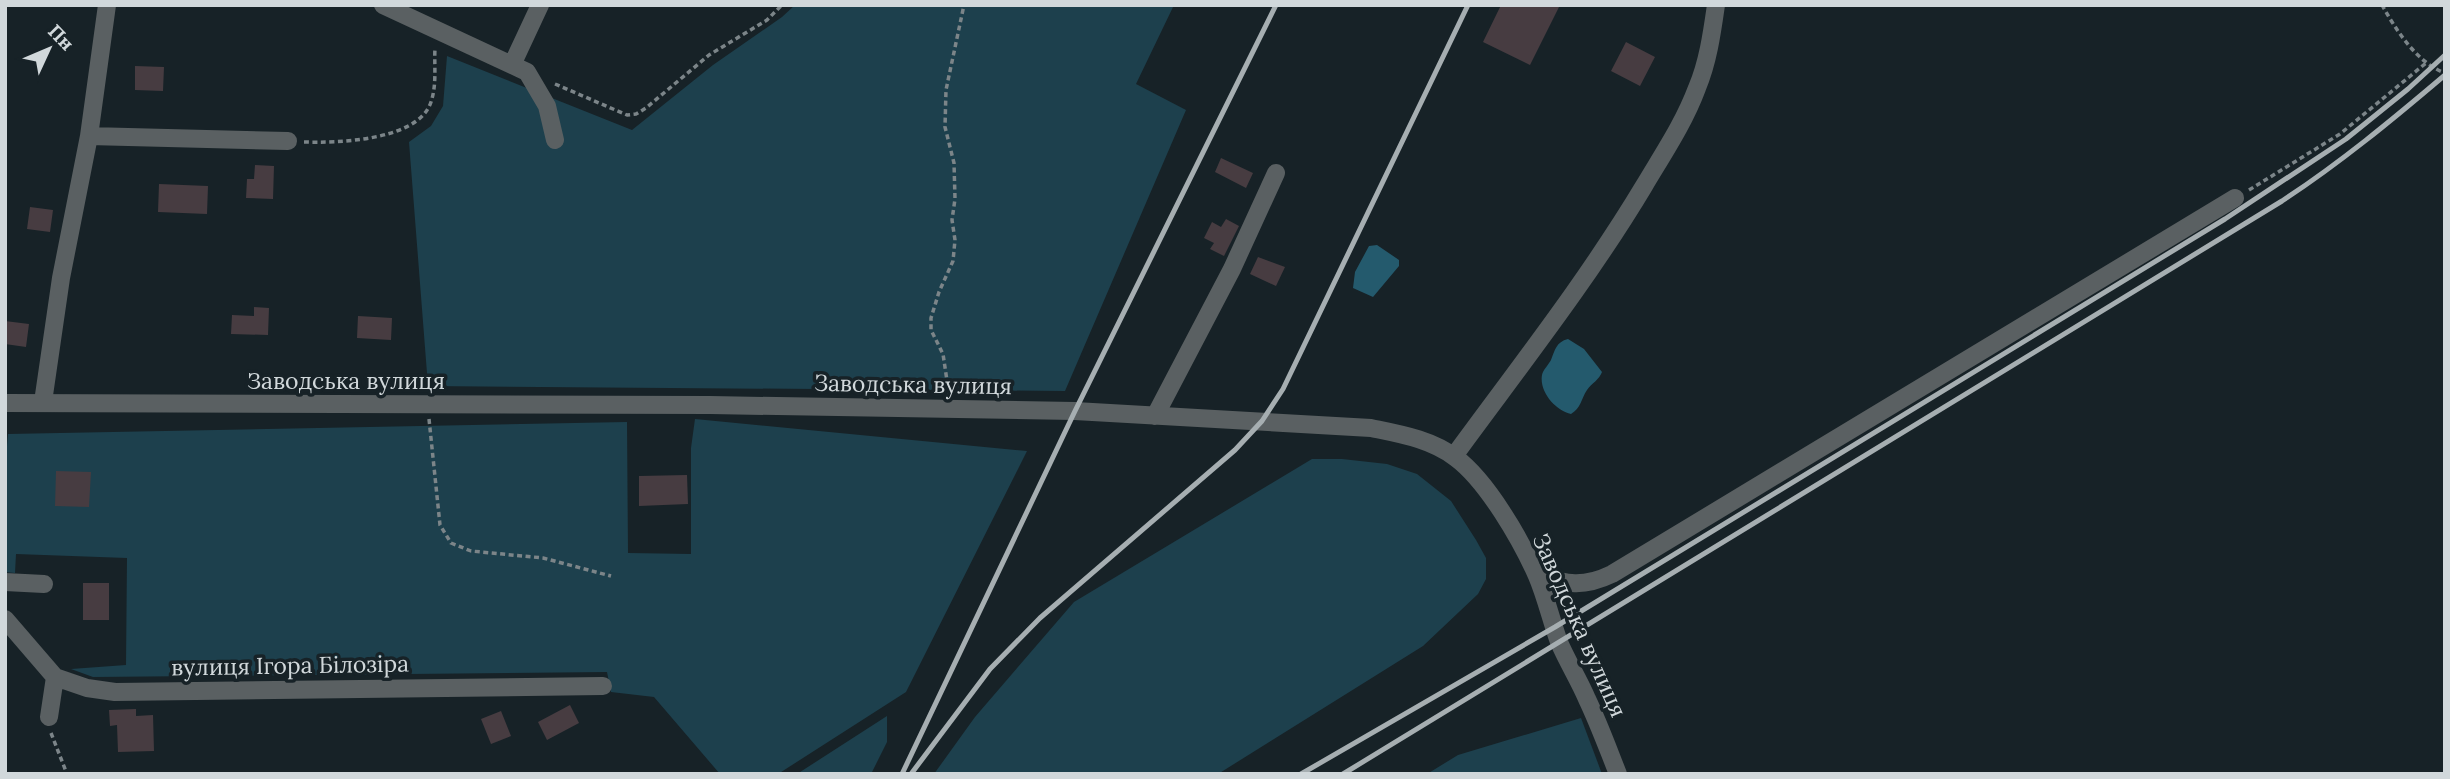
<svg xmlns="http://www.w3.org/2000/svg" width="2450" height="779" font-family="Lora,serif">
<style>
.green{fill:#1d404d}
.water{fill:#245a6d}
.building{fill:#473c41}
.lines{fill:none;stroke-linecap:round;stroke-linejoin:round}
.path{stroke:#7c8589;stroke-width:3.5;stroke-dasharray:5 3.5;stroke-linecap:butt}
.minor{stroke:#5a6062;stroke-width:18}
.rail{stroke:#a6aeb1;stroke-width:5}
.labels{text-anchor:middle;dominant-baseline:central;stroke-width:7;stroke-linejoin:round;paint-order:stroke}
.street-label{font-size:23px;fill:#d1d8db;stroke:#172227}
</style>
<rect width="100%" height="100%" fill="#172227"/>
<path class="green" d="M795 5H1174L1136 84 1186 110 1065 391 428 386 409 142 431 126 443 106 447 56 632 130 713 65 782 17Z
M695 419 1027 451 906 692 778 774H720L654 697 611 692 607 672 93 677 71 669 126 665 127 558 16 554 15 573 5 572V470L8 434 627 422 628 553 691 554V448Z
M1312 459H1342L1387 464 1417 474 1451 501 1476 540 1486 558V579L1478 594 1423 646 1218 774H934L975 717 1074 602Z
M887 716V742L871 774H797Z
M1581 718 1602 774H1427L1458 755Z"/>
<path class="water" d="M1377 245 1399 260V266L1373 297 1353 288 1355 272 1369 246Z
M1568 339 1584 349 1602 372C1599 380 1592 383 1587 390 1581 399 1581 408 1571 414 1556 411 1539 392 1542 375 1543 370 1549 364 1551 360 1555 350 1556 342 1568 339Z"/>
<path class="building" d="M1501 5H1560L1530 65 1483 42Z
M1626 42 1655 57 1640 86 1611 71Z
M135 66 164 67 163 91 135 90Z
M1221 158 1253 173 1246 188 1215 172Z
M255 165 274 166 273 199 246 198 247 179H254Z
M159 184 208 186 207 214 158 212Z
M30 207 53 210 50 232 27 229Z
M1226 219 1239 226 1224 256 1210 249 1214 243 1204 238 1212 222 1221 227Z
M1258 257 1285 267 1276 286 1250 274Z
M254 307 269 308 268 335 231 334 232 315 254 316Z
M358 316 392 318 391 340 357 338Z
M5 321 29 324 26 347 5 344Z
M56 471 91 472 89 507 55 506Z
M687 475 688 504 639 506V476Z
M83 583H109V620H83Z
M570 705 579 723 547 740 538 722Z
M136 709V716L153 715 154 751 118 752 117 725 110 726 109 710Z
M501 711 511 736 491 744 481 719Z"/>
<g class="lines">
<path class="path" d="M2382 5C2396 30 2417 63 2445 73
M555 84 627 115 636 114 646 108 709 55 767 20 782 5
M304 142C337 143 418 141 431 102 437 84 434 66 435 48
M2249 190 2340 134 2426 63
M949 394 943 354 931 330V318L939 292 953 261 955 240 952 220 955 199 954 163 945 127 946 90 964 5
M429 419 440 525 451 543 471 551 543 558 611 576
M51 733 67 774"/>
<path class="minor" d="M383 5 527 72 547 106 555 140
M512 65 540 5
M89 136 288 141
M43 402 61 278 89 136 107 5
M5 403 710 405 1075 411 1371 428C1400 434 1431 439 1456 458 1487 481 1521 540 1537 576 1546 597 1551 620 1559 642 1567 661 1579 680 1587 699 1599 724 1608 749 1618 774
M1155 416 1232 269 1276 173
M1454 456C1519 367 1587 281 1644 186 1663 154 1684 123 1697 88 1708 62 1712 33 1716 5
M1537 576C1567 584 1583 588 1612 574L2235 198
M5 582 44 584
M5 619 55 677 87 688 115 692 603 686
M49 717 55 677"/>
<path class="rail" d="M902 774 1075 411 1276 5
M911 774 990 669 1040 618 1235 450 1262 421 1283 389 1468 5
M1301 774 1555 627 2225 219 2346 139 2408 89 2445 55
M1343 774 2282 201C2340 163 2392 120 2445 75"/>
</g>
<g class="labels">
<g class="street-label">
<text x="346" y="380">Заводська вулиця</text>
<text transform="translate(913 384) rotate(1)">Заводська вулиця</text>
<text transform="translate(1580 625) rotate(66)">Заводська вулиця</text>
<text transform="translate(290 665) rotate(-1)">вулиця Ігора Білозіра</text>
</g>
</g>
<rect width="2450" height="779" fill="none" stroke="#d1d8db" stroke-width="14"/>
<g transform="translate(49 49) rotate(46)" stroke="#172227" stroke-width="5" paint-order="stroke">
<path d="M0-5L12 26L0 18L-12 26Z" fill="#d1d8db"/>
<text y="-10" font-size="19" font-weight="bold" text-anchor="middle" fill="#d1d8db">Пн</text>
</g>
</svg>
